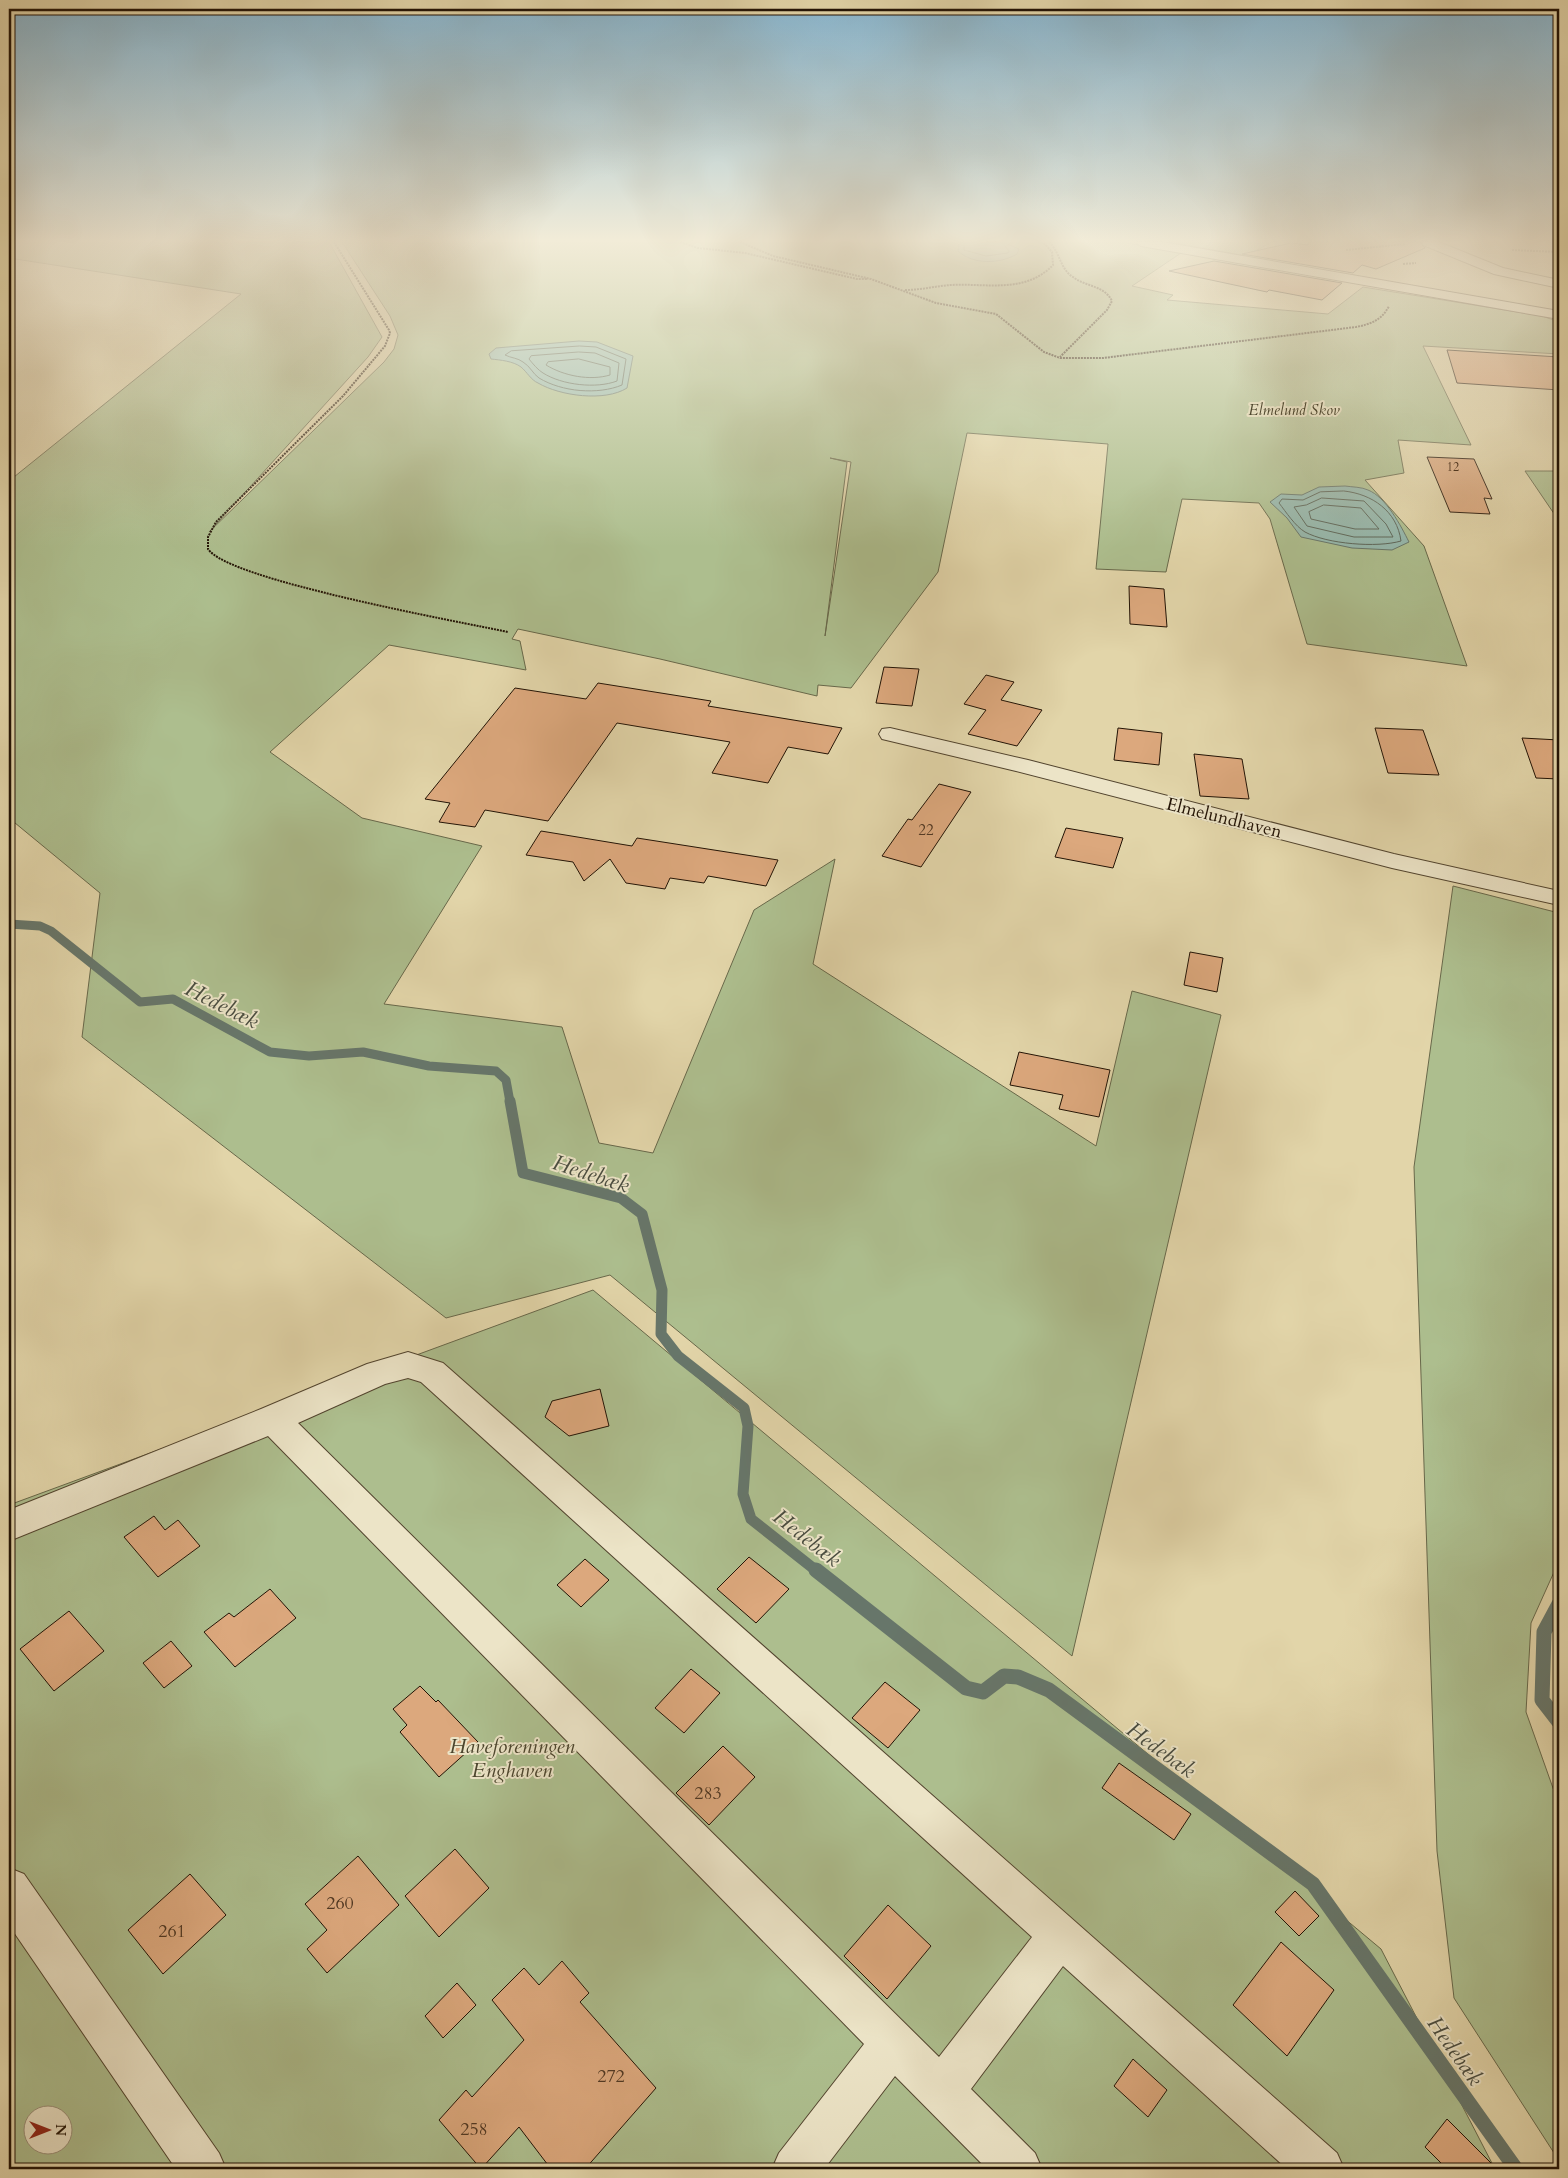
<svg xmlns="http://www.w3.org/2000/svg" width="1568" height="2178" font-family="Cardo,serif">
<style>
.green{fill:#adbe8e;stroke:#68684a;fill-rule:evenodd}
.water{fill:#95b8ad;stroke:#67766a}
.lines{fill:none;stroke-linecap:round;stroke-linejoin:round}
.shore{stroke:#5c6659;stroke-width:1}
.stream-far2{stroke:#67766a;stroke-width:9}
.stream-far1{stroke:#67766a;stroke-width:11}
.stream{stroke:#67766a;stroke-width:15}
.building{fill:#dca87d;stroke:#221305}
.minor-casing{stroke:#52442e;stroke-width:2}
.path{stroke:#221305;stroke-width:2;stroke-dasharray:2 1;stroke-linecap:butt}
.minor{fill:#ece4c7;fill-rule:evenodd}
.labels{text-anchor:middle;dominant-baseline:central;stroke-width:4;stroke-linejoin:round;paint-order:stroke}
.far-number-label{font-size:12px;fill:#503823}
.far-park-label{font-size:15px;font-style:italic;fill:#4c462e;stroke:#ece4c7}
.number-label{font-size:15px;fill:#503823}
.street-label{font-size:18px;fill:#221305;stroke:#ece4c7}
.near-number-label{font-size:18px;fill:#503823}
.near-park-label{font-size:21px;font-style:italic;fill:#4c462e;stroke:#ece4c7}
.near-water-label{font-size:22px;font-style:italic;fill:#4a4d40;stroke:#ece4c7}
</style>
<rect width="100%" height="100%" fill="#e2d5a9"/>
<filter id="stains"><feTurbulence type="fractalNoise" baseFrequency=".004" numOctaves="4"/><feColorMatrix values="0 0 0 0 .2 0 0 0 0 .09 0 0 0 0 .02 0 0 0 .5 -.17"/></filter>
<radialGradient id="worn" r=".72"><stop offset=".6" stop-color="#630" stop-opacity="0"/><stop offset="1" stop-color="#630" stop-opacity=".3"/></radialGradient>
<path class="green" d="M9 242H329L382 337 368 357 209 532 384 362 394 349 398 335 390 316 342 242H1123L1181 253 1132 286 1173 295 1167 300 1328 314 1363 287 1542 316 1559 322V354L1423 346 1471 445 1398 440 1404 473 1365 480 1424 546 1467 666 1307 644 1270 519 1259 503 1182 499 1166 572 1096 569 1108 444 967 433 938 572 851 688 818 685 817 696 660 659 518 629 512 639 520 641 526 670 389 645 270 752 362 818 482 846 384 1004 562 1027 599 1143 653 1153 754 910 835 859 813 964 1096 1146 1132 991 1221 1015 1072 1656 610 1275 446 1318 82 1037 100 893 9 818V481L241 294 9 258ZM830 458 851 462 825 636 847 462Z
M1169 242H1272L1246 256Z
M1525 471H1559V521Z
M1453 886 1559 913V1561L1531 1623 1526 1712 1559 1805V2136L1556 2156 1454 1998 1437 1851 1414 1167Z
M593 1290 1381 1949 1495 2169H9V1505ZM32 2116H62V2146H32Z"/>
<path class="water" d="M963 242H1002L1019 249 1017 254C1000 264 973 265 958 251L959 244Z
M579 341 597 342 633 356 627 388C605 402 560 396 538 383 531 380 527 372 521 367 513 361 500 360 491 359L489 354 496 348Z
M1345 486C1352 487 1362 487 1368 490 1386 497 1401 526 1409 542L1392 550 1352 548 1301 537 1287 518 1270 502 1281 494 1302 495 1319 487Z"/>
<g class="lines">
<path class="shore" d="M964 242V250L986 256 1008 253 1009 251 1002 242
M580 346 596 347 626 359 622 385C598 395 562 392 539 378 533 374 530 366 523 362 518 358 511 358 505 355L511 351Z
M579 352 595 353 619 363 617 381C596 389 562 385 543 373 538 370 533 364 529 359L531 356Z
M579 359 610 367V375C590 381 564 376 546 365L548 362Z
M1344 491C1372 494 1397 511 1401 541 1377 548 1327 544 1305 532 1295 526 1286 512 1279 503L1282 499 1303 500 1320 492Z
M1322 498 1364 501 1386 524 1393 537H1354L1307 526 1294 507 1306 505Z
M1324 505 1361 508 1379 529H1355L1311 519 1309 512Z"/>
<path class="stream-far2" d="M9 924 40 926 51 931 140 1002 173 999 270 1052 309 1056 363 1052 429 1066 496 1071 506 1080 510 1102"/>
<path class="stream-far1" d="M510 1101 523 1173 621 1198 642 1214 662 1290 661 1334 678 1356 744 1408 748 1426 743 1494 751 1519 818 1572"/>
<path class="stream" d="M816 1570 966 1688 983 1692 1004 1676 1018 1677 1049 1690 1313 1884 1516 2169
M1559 1604 1544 1632 1542 1700 1559 1722"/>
</g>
<path class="building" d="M1308 242H1420L1425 248 1376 269 1362 265 1353 273 1242 254 1291 243 1308 245Z
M1214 261 1342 283 1322 300 1269 290 1267 292 1169 271Z
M1447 350 1559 357V390L1457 383Z
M1427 457 1474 459 1492 499 1484 498 1490 514 1450 512Z
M1129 586 1164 589 1167 627 1130 624Z
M884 667 919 669 912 706 876 703Z
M986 675 1014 682 1001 700 1042 710 1017 746 968 734 986 710 964 704Z
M598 683 711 701 708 706 842 728 828 754 788 747 768 783 712 773 730 742 617 723 548 821 485 810 475 827 439 822 450 803 425 799 515 688 586 699Z
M1118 728 1162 733 1159 765 1114 760Z
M1375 728 1423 730 1439 775 1388 773Z
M1522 738 1559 740V779L1536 778Z
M1194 754 1242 759 1249 799 1200 796Z
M939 784 971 792 921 867 882 856 908 819 912 820Z
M1066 828 1123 838 1113 868 1055 857Z
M541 831 632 846 637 838 778 860 766 886 708 876 704 883 670 878 665 889 626 883 610 859 584 881 573 862 526 855Z
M1190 952 1223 958 1217 992 1184 985Z
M1019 1052 1110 1070 1099 1117 1059 1109 1063 1095 1010 1085Z
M600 1389 609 1426 569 1436 545 1417 552 1401Z
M154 1516 165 1530 178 1520 200 1546 158 1577 124 1537Z
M749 1557 789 1589 756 1623 717 1589Z
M585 1559 609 1580 581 1607 557 1585Z
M270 1589 296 1618 235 1667 204 1632 229 1613 234 1617Z
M69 1611 104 1651 54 1691 20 1649Z
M171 1641 192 1666 164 1688 143 1663Z
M691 1669 720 1693 684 1733 655 1708Z
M885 1682 920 1710 888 1748 852 1718Z
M420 1686 436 1702 438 1700 478 1742 439 1777 400 1732 407 1725 393 1709Z
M723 1746 755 1777 709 1825 676 1793Z
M1119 1763 1191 1814 1174 1840 1102 1788Z
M455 1849 489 1888 439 1937 405 1896Z
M358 1856 399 1905 327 1973 307 1949 327 1930 305 1904Z
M190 1874 226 1915 163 1974 128 1930Z
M1295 1891 1319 1916 1299 1936 1275 1912Z
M888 1905 931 1946 887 1999 844 1956Z
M1281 1942 1334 1990 1287 2056 1233 2005Z
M562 1961 589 1993 580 2002 656 2088 585 2169H551L519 2127 481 2169 439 2120 466 2090 472 2097 524 2040 492 2000 524 1968 539 1985Z
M457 1983 476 2005 443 2038 425 2016Z
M1133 2059 1167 2090 1148 2117 1114 2086Z
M1447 2119 1497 2169H1447L1425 2147Z"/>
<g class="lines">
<g class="minor-casing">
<path id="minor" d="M1135 242H1162L1559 311V319L1141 246Z
M1422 242H1439L1503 268 1559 280V288L1494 274 1423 245Z
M890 728 1028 760 1394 854 1559 891V905L1392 868 1016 771 882 739 879 734 882 729Z
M408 1352 443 1363 1337 2153 1344 2169H1287L1063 1966 971 2089 1035 2153 1042 2169H987L895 2076 824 2169H772L779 2153 864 2044 268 1436 9 1541V1510L261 1409 367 1364ZM408 1378 421 1382 1032 1937 939 2057 298 1423 385 1384Z
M9 1868 24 1874 219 2153 226 2169H176L9 1925Z"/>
</g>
<path class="path" d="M334 242 389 330 390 333 385 346 343 396 216 522 208 537V549C228 580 461 622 508 632
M680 242 698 248 745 253 857 279H868
M740 242 773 256 871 279 936 303 996 314 1044 352 1060 358H1103L1356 327C1371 324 1382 320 1389 306
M1049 242C1060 252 1060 269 1073 277 1086 287 1104 285 1112 301L1107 310 1060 357
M1346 250 1405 244
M1512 250 1559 252
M1403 264 1416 263
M905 290C921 290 936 286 951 285 987 283 1025 294 1053 265L1052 252 1043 242"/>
<use href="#minor" class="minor"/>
</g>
<linearGradient id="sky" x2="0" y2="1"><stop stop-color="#87b6d0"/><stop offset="0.44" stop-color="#f2ecd8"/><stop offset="1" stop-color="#f2ecd8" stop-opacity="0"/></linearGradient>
<rect width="1568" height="547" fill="url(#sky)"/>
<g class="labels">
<g class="far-number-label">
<text x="1453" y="467">12</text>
</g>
<g class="far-park-label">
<text x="1294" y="410">Elmelund Skov</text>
</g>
<g class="number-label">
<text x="926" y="830">22</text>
</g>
<g class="street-label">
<text transform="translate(1224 818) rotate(14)">Elmelundhaven</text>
</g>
<g class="near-number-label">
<text x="708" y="1793">283</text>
<text x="340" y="1903">260</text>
<text x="172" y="1931">261</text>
<text x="611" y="2076">272</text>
<text x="474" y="2129">258</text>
</g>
<g class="near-park-label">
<text x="512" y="1746">Haveforeningen<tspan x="512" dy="24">Enghaven</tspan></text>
</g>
<g class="near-water-label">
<text transform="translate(222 1005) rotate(27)">Hedebæk</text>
<text transform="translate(591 1174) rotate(18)">Hedebæk</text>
<text transform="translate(807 1538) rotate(38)">Hedebæk</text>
<text transform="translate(1161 1750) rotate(36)">Hedebæk</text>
<text transform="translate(1455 2051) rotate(55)">Hedebæk</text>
</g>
</g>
<rect width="1568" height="2178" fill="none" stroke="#e2d5a9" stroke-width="30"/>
<rect x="10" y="10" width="1548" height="2158" fill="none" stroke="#221305" stroke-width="2.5"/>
<rect x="15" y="15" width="1538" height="2148" fill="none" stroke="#221305"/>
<g transform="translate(48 2130) rotate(90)"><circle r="24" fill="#ece4c7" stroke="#9b9079"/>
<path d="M0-4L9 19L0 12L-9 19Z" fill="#8f2418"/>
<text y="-8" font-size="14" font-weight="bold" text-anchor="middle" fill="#221305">N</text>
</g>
<rect width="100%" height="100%" filter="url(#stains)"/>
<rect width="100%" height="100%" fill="url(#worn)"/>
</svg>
